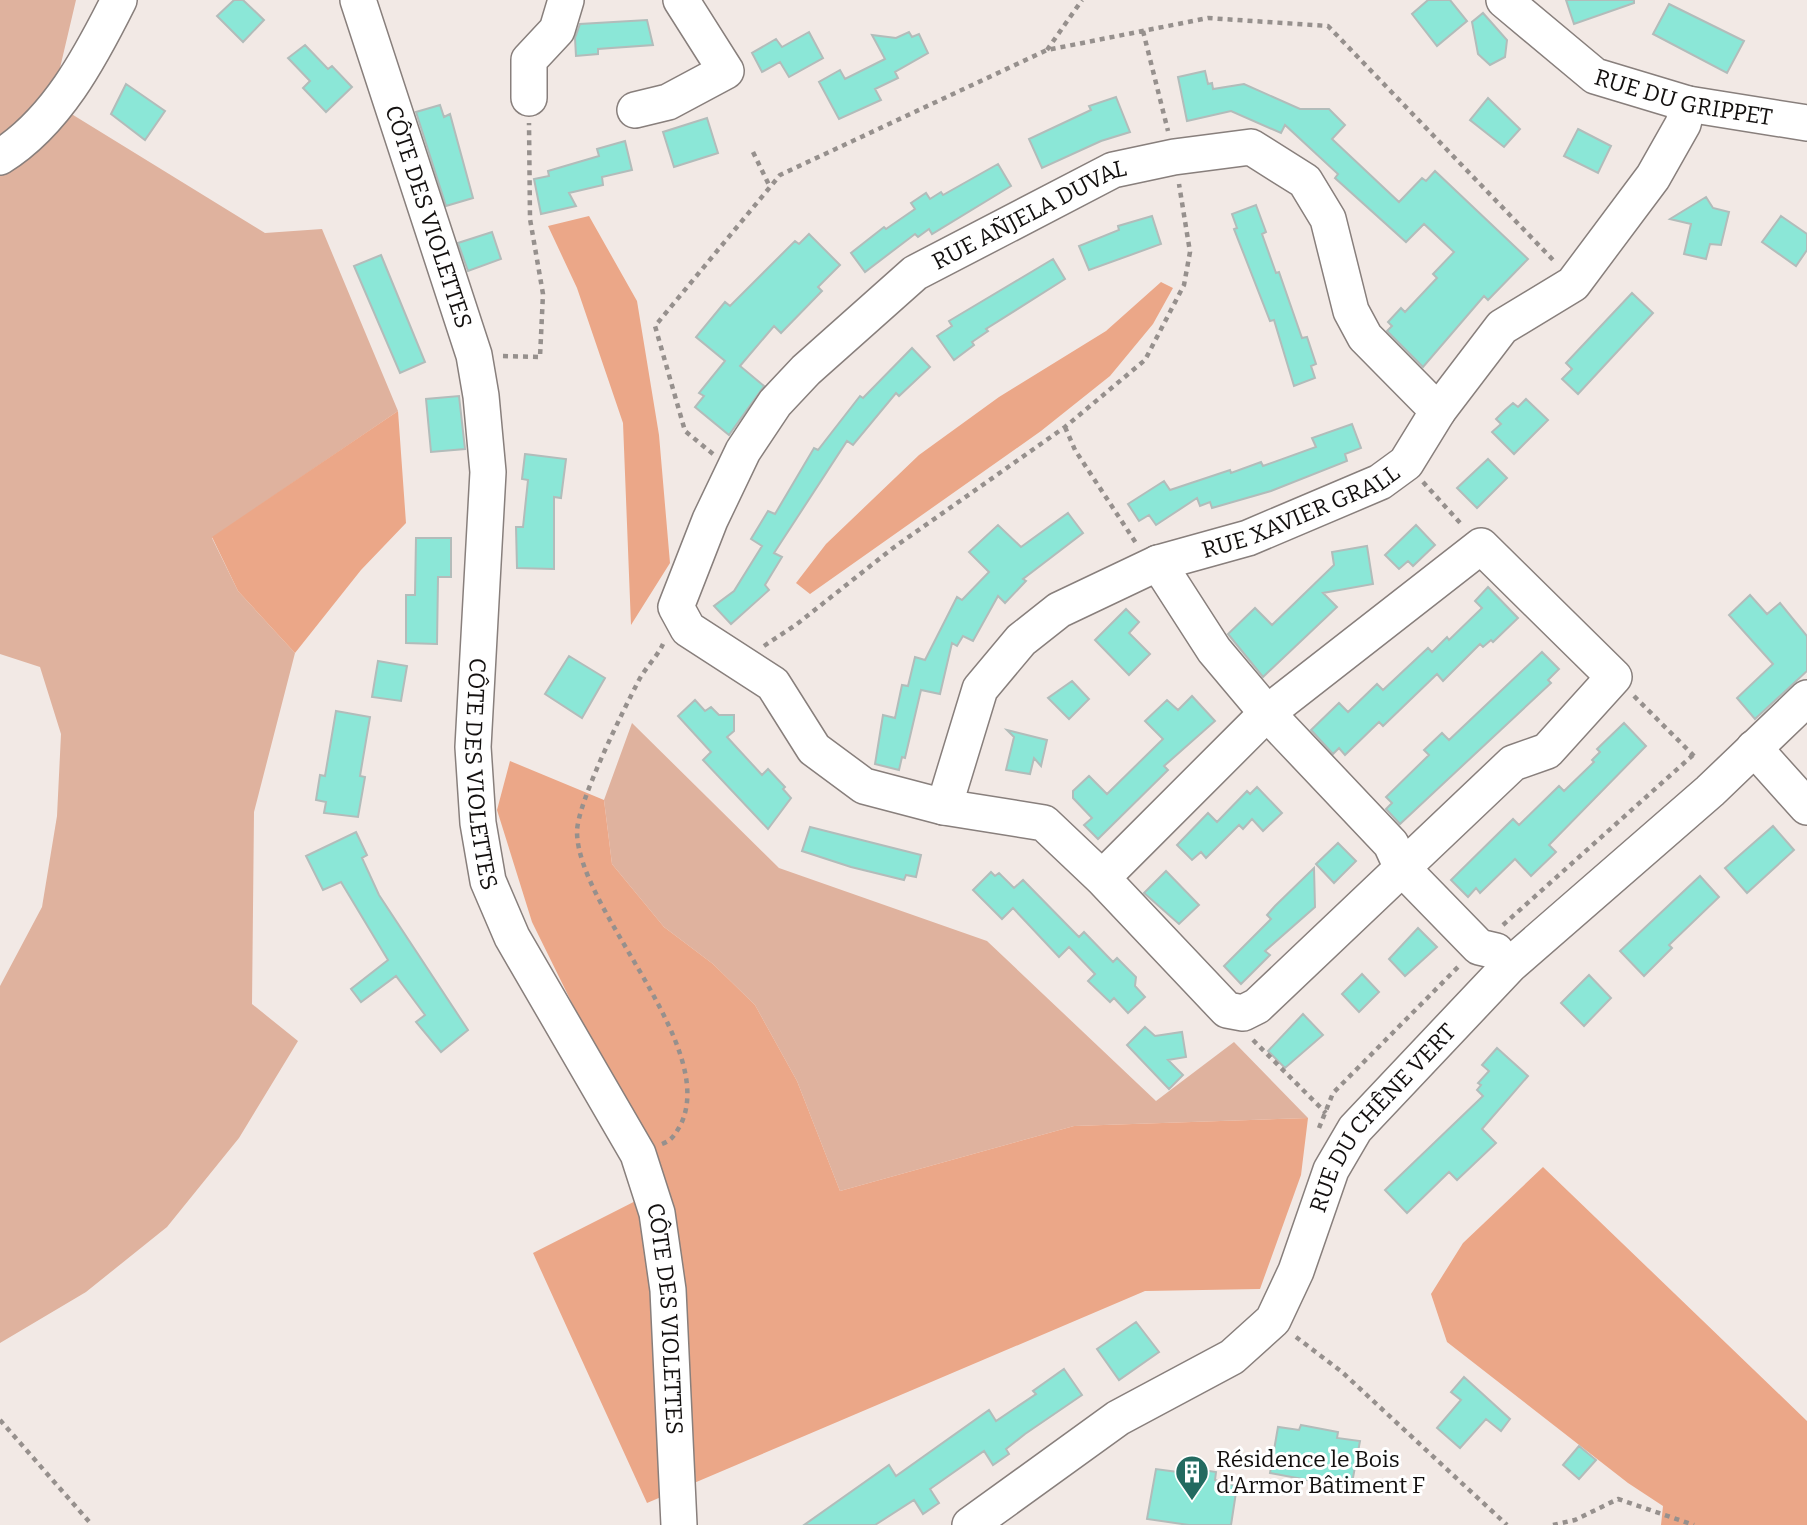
<svg xmlns="http://www.w3.org/2000/svg" width="1807" height="1525" font-family="Bitter,serif">
<style>
.green{fill:#dfb29e}
.forest{fill:#eba788}
.building{fill:#8be7d7;stroke:#b2bcba;stroke-width:2}
.lines{fill:none;stroke-linecap:round;stroke-linejoin:round}
.minor-casing{stroke:#887f7c;stroke-width:38}
.path{stroke:#96908d;stroke-width:4.5;stroke-dasharray:5 5;stroke-linecap:butt}
.minor{stroke:#fff;stroke-width:35}
.labels{text-anchor:middle;dominant-baseline:central;stroke-width:6;stroke-linejoin:round;paint-order:stroke}
.street-label{font-size:23px;fill:#13100f;stroke:#fff}
.poi-label{font-size:23px;fill:#13100f;stroke:#fff;text-anchor:start}
</style>
<rect width="100%" height="100%" fill="#f2e9e5"/>
<path class="green" d="M0 0H76L52 102 265 233 322 229 398 411 212 538 238 591 295 653 254 812 252 1004 298 1041 239 1138 167 1227 86 1292 0 1343V986L42 907 57 816 61 734 40 667 0 654Z
M632 723 779 868 987 941 1156 1101 1234 1042 1308 1118 1074 1126 840 1191 797 1081 755 1005 713 964 664 927 612 864 604 800Z"/>
<path class="forest" d="M589 216 637 301 659 435 670 563 631 625 623 423 577 288 548 226Z
M1161 282 1173 288 1153 324 1110 376 1041 431 810 594 796 583 826 544 919 455 999 397 1106 331Z
M398 411 406 523 361 570 295 653 238 591 212 537Z
M510 761 604 800 612 864 664 927 713 964 755 1005 797 1081 840 1191 1074 1126 1308 1118 1301 1175 1260 1289 1145 1291 647 1503 533 1253 667 1185 599 1058 532 922 497 810Z
M1543 1167 1807 1421V1525H1661L1663 1506 1628 1483 1447 1342 1431 1294 1463 1243Z"/>
<path class="building" d="M234 0H243L264 20 243 42 217 16Z
M1428 0H1450L1467 21 1437 46 1412 14Z
M1566 0H1634V3L1574 24Z
M1669 4 1744 41 1727 73 1653 34Z
M1483 13 1507 40 1505 57 1490 65 1478 54 1472 22Z
M647 20 653 45 598 49V54L576 56 575 38 580 24Z
M809 32 823 58 789 77 780 62 762 72 752 53 776 39 782 47Z
M909 32 912 37 919 34 928 53 895 72 898 78 875 89 881 100 839 119 819 82 840 70 845 79 885 59 872 35 896 38Z
M305 45 328 69 332 66 352 87 326 112 303 88 310 81 288 58Z
M1205 71 1208 84 1212 83 1213 89 1244 84 1300 109H1329L1345 125 1332 139 1399 202 1422 178 1426 181 1435 171 1528 259 1488 300 1484 296 1423 367 1387 331 1392 326 1388 322 1401 308 1405 312 1437 278 1433 274 1454 252 1424 224 1406 242 1335 178 1338 174 1285 125 1281 133 1231 111 1187 121 1178 77Z
M126 84 165 111 145 140 111 114Z
M1116 97 1130 132 1101 141 1042 168 1029 139 1091 110 1089 106Z
M1488 98 1520 129 1504 147 1470 120Z
M440 105 444 117 450 114 473 198 446 206 416 112Z
M707 118 718 153 674 167 663 132Z
M1578 129 1611 146 1598 173 1564 156Z
M625 141 632 170 602 177 603 185 569 193 576 206 541 214 534 179 549 176 548 171 599 156 597 149Z
M998 164 1011 186 932 234 929 229 918 237 915 234 865 272 851 253 884 227 886 229 915 209 911 203 926 193 930 199 941 192 943 195Z
M1706 197 1713 208 1729 212 1721 245 1710 244 1706 259 1684 254 1691 224 1670 219Z
M1256 205 1266 232 1262 234 1276 273 1279 272 1302 338 1307 337 1316 364 1311 366 1315 378 1294 386 1274 320 1270 321 1234 229 1237 228 1232 214Z
M1152 216 1161 244 1089 270 1079 246 1119 230 1118 226Z
M1781 216 1807 234V250L1796 266 1762 242Z
M492 232 501 259 468 271 458 243Z
M809 234 840 265 818 287 822 291 781 333 774 326 740 366 764 386 729 435 695 407 704 396 699 393 725 361 696 337 725 302 730 306 795 241 799 244Z
M381 255 425 362 400 373 354 266Z
M1053 259 1065 279 986 329 988 331 972 342 974 345 954 360 937 336 952 326 949 321Z
M1632 293 1653 313 1578 394 1562 379 1572 369 1566 363Z
M912 348 930 367 899 396 896 393 853 445 847 441 774 553 782 557 765 585 769 590 731 624 714 606 734 591 762 546 751 539 768 511 775 514 814 448 818 450 860 396 863 398Z
M459 396 465 449 431 452 426 399Z
M1526 399 1548 420 1514 454 1492 432 1501 424 1496 419 1505 410 1513 403 1518 407Z
M1352 424 1361 448 1345 454 1347 461 1271 491 1212 508 1210 502 1200 506 1197 498 1156 525 1149 515 1139 521 1128 504 1164 481 1170 490 1230 470 1231 473 1261 462 1263 466 1316 447 1312 438Z
M525 454 566 459 561 498 554 497V569L517 568 516 527H523L528 480 522 479Z
M1488 459 1507 478 1477 508 1457 488Z
M1068 513 1083 533 1023 579 1026 581 1005 603 998 596 973 641 963 636 957 646 952 643 940 694 921 690 905 758 902 757 899 770 875 764 883 715 895 718 902 685 908 686 915 657 925 660 957 597 962 600 989 572 969 552 998 525 1021 547Z
M1416 525 1435 545 1413 566 1408 561 1399 569 1385 555Z
M416 538H451V577H438L437 644 406 643V595H415Z
M1367 546 1373 584 1323 593 1337 607 1263 677 1228 634 1255 608 1272 625 1334 565 1332 552Z
M1488 587 1518 618 1493 642 1491 640 1483 647 1480 644 1443 681 1437 674 1383 726 1379 722 1345 755 1339 748 1333 754 1311 730 1339 703 1348 712 1377 684 1383 690 1428 648 1432 652 1447 637 1449 640 1482 608 1475 601Z
M1750 595 1767 614 1780 603 1807 636V671L1755 719 1737 698 1773 664 1729 615Z
M1126 609 1139 622 1129 633 1150 654 1129 675 1095 640Z
M1542 652 1559 669 1548 680 1551 683 1400 824 1386 809 1392 803 1386 797 1429 755 1424 750 1442 733 1449 740Z
M569 656 605 678 582 718 545 694Z
M378 661 407 666 401 701 372 697Z
M1072 681 1089 699 1069 719 1048 698Z
M1192 696 1215 721 1164 766 1168 770 1098 839 1084 825 1092 818 1073 798V791L1089 776 1107 794 1163 739 1145 721 1167 700 1178 710Z
M695 700 705 711 711 707 719 715H734V731L727 737 762 775 768 769 785 787 783 789 791 798 768 829 703 760 711 752 678 716Z
M336 711 370 717 360 776 365 777 358 817 324 813 326 802 316 800 320 775 325 776Z
M1624 723 1646 746 1549 845 1556 852 1531 876 1515 859 1480 893 1476 888 1468 897 1451 880 1513 819 1519 825 1559 786 1564 791 1594 762 1592 760 1600 752 1597 749Z
M1007 730 1047 740 1041 766 1034 758 1030 774 1006 770 1014 737Z
M1257 787 1282 813 1263 831 1252 819 1243 829 1239 825 1206 858 1201 852 1192 860 1177 845 1208 813 1217 822 1247 791 1250 794Z
M1773 826 1794 850 1747 893 1725 868Z
M810 827 921 855 916 877 906 875 904 880 851 867 802 851Z
M356 832 367 855 362 858 379 895 468 1030 441 1052 416 1022 425 1015 396 976 361 1002 351 989 388 960 341 882 323 890 306 856Z
M1338 843 1356 861 1334 883 1316 864Z
M1314 868 1315 907 1265 951 1270 955 1241 984 1224 966 1271 919 1267 915 1275 906Z
M1166 871 1199 905 1179 924 1144 893Z
M991 872 995 876 999 873 1014 888 1023 880 1079 937 1084 932 1113 962 1117 958 1136 977 1135 986 1145 997 1128 1013 1114 998 1110 1002 1088 981 1095 974 1069 947 1059 957 1013 908 1002 919 973 890Z
M1700 876 1719 897 1669 945 1672 948 1644 976 1620 951Z
M1418 928 1437 947 1405 976 1389 959Z
M1362 974 1379 992 1359 1012 1342 994Z
M1589 975 1611 998 1584 1026 1561 1003Z
M1303 1014 1323 1035 1285 1068 1268 1051Z
M1145 1027 1155 1036 1182 1032 1186 1057 1168 1060 1183 1075 1169 1089 1127 1045Z
M1497 1048 1528 1076 1482 1129 1496 1143 1457 1180 1449 1172 1407 1213 1385 1190 1483 1096 1477 1090 1481 1085 1478 1083 1489 1071 1482 1065Z
M1136 1322 1159 1352 1119 1380 1097 1349Z
M1064 1369 1082 1395 1025 1434 1006 1449 1009 1454 993 1465 984 1451 930 1489 939 1503 923 1514 914 1500 875 1525H804L889 1465 896 1476 989 1410 996 1421 1036 1394 1033 1391Z
M1464 1377 1510 1419 1501 1431 1486 1419 1460 1448 1437 1428 1461 1400 1451 1392Z
M1301 1425 1338 1432 1337 1438 1360 1441 1351 1488 1270 1473 1278 1427 1299 1430Z
M1579 1446 1596 1460 1579 1479 1563 1465Z
M1178 1466 1216 1472 1215 1480 1237 1486 1231 1525H1189L1147 1519 1156 1469 1178 1472Z"/>
<g class="lines">
<g class="minor-casing">
<g id="minor">
<path id="s1" d="M358 0 474 355 481 396 488 472 473 747 478 823 488 881 512 937 638 1154 657 1213 668 1290 679 1525"/>
<path id="s2" d="M1504 0 1595 76 1688 104 1807 123"/>
<path d="M529 98V60L557 30 566 0"/>
<path d="M635 110 668 102 726 71 681 0"/>
<path d="M0 157C56 122 90 58 119 0"/>
<path d="M1158 563 1214 650 1267 713 1391 844 1402 868 1479 947 1496 951"/>
<path d="M1754 748 1807 807"/>
<path id="s3" d="M944 807 980 689 1021 640 1059 610 1158 563 1248 538 1380 482 1406 463 1438 411 1502 327 1573 284 1653 177 1683 124 1688 104"/>
<path id="s4" d="M1102 878 1267 713 1481 546 1614 677 1547 751 1513 763 1257 1006 1243 1013 1227 1010 1102 878 1044 823 944 807 864 786 814 749 773 684 688 629 676 607 710 520 743 451 775 403 806 370 915 273 1113 170 1174 157 1251 147 1305 181 1328 219 1351 311 1365 337 1438 411"/>
<path id="s5" d="M970 1525 1118 1418 1232 1357 1273 1320 1296 1271 1331 1170 1355 1129 1510 965 1710 791 1807 698"/>
</g>
</g>
<path class="path" d="M1143 31 1168 131
M1047 50 1082 0
M753 152 770 187
M503 356 540 357 543 294 530 219 529 123
M1065 427 1075 450 1136 543
M713 454 685 431 655 326 780 175 1047 50 1208 18 1328 26 1555 262
M1423 482 1462 525
M764 646 797 624 893 548 1065 427 1145 360 1184 285 1190 252 1179 184
M1634 696 1694 756
M1503 925 1693 755
M1253 1040 1326 1113
M1319 1128 1333 1093 1458 967
M662 1144C672 1140 674 1136 680 1126 721 1047 578 911 577 832 577 803 624 709 639 680 646 667 657 657 663 644
M1296 1337 1342 1372 1507 1525
M0 1420 92 1525
M1553 1525 1575 1520 1618 1499 1694 1525"/>
<use href="#minor" class="minor"/>
</g>
<defs>
<g id="building-pin" transform="scale(1.75)"><path d="M0 17L-7.5 6A9.5 9.5 0 1 1 7.5 6Z" fill="#236a60" stroke="#fff"/><path d="M-4-6H4V6H1V3H-1V6H-4ZM-2.5-4.3h1.7v1.8h-1.7ZM.8-4.3h1.7v1.8H.8ZM-2.5-1h1.7V.8h-1.7ZM.8-1h1.7V.8H.8Z" fill="#fff"/></g>
</defs>
<g fill-rule="evenodd">
<use href="#building-pin" x="1192" y="1472"/>
</g>
<g class="labels">
<g class="street-label">
<text stroke="none"><textPath href="#s2" startOffset="210">RUE DU GRIPPET</textPath></text>
<text stroke="none"><textPath href="#s1" startOffset="228">CÔTE DES VIOLETTES</textPath></text>
<text stroke="none"><textPath href="#s4" startOffset="2471">RUE AÑJELA DUVAL</textPath></text>
<text stroke="none"><textPath href="#s3" startOffset="497">RUE XAVIER GRALL</textPath></text>
<text stroke="none"><textPath href="#s1" startOffset="794">CÔTE DES VIOLETTES</textPath></text>
<text stroke="none"><textPath href="#s5" startOffset="600">RUE DU CHÊNE VERT</textPath></text>
<text stroke="none"><textPath href="#s1" startOffset="1382">CÔTE DES VIOLETTES</textPath></text>
</g>
<g class="poi-label">
<text x="1216" y="1459">Résidence le Bois<tspan x="1216" dy="26">d'Armor Bâtiment F</tspan></text>
</g>
</g>
</svg>
